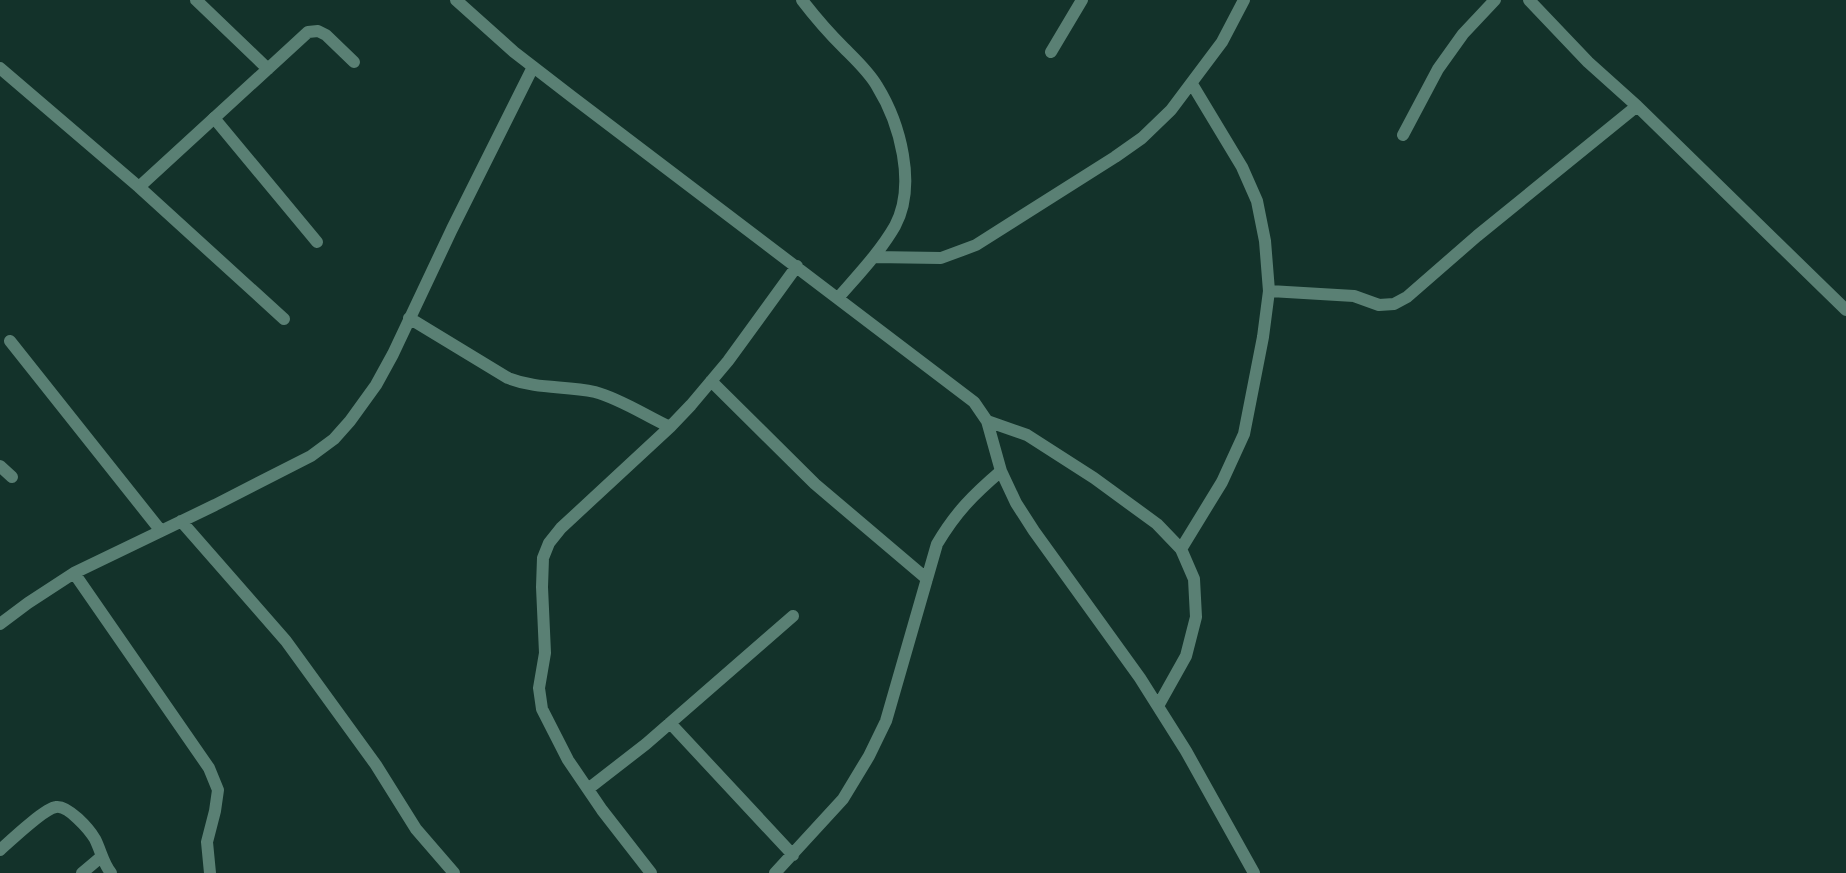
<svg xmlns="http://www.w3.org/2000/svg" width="1846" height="873" font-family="'Space Grotesk',sans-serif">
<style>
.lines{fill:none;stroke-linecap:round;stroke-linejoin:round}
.lane{stroke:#5a8074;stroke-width:12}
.street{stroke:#5a8074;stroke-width:12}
</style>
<rect width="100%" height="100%" fill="#13322a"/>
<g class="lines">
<path class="lane" d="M214 118 317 242
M0 466 12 477"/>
<path class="street" d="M196 0 268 69
M456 0 514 52 571 96 974 402 987 421 1001 471 1016 503 1034 531 1140 678 1186 751 1254 873
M802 0C815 17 829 33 844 48 856 60 869 72 877 86 900 123 917 185 895 226 880 252 858 275 838 298
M1529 0 1588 62 1637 106 1846 310
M1051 52 1082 0
M0 68 139 187 284 319
M1403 135 1438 69 1463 34 1495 0
M139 187 308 32 318 31 326 35 354 62
M874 257 941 258 976 245 1115 157 1142 138 1171 110 1222 42 1244 0
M1269 291 1354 296 1379 305 1394 304 1407 297 1477 236 1637 106
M409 318 508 378C539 390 564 385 595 392 621 399 646 416 670 427
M10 341 161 531
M711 381 815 484 927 579
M987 421 1027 435 1094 478 1157 524 1181 549 1194 579 1196 617 1186 656 1158 706
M181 521 286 641 376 765 416 829 454 873
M1181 549 1222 482 1244 434 1263 337 1269 291 1265 241 1257 201 1242 167 1192 84
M74 573 209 768 218 790 215 811 207 842 210 873
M0 624 28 603 74 573 215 505 311 456 334 439 350 421 376 385 393 354 452 229 533 67
M670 723 793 855
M588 789 646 744 793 616
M0 850C10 841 45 808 56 807 68 805 89 829 95 839 101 851 103 863 111 873
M82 873 101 857
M651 873 602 810 568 760 542 709 539 688 545 653 542 587 543 558 549 543 561 528 670 427 691 405 728 361 797 266
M775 873 843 799 869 756 886 721 937 544C956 512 973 495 1001 471"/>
</g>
</svg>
